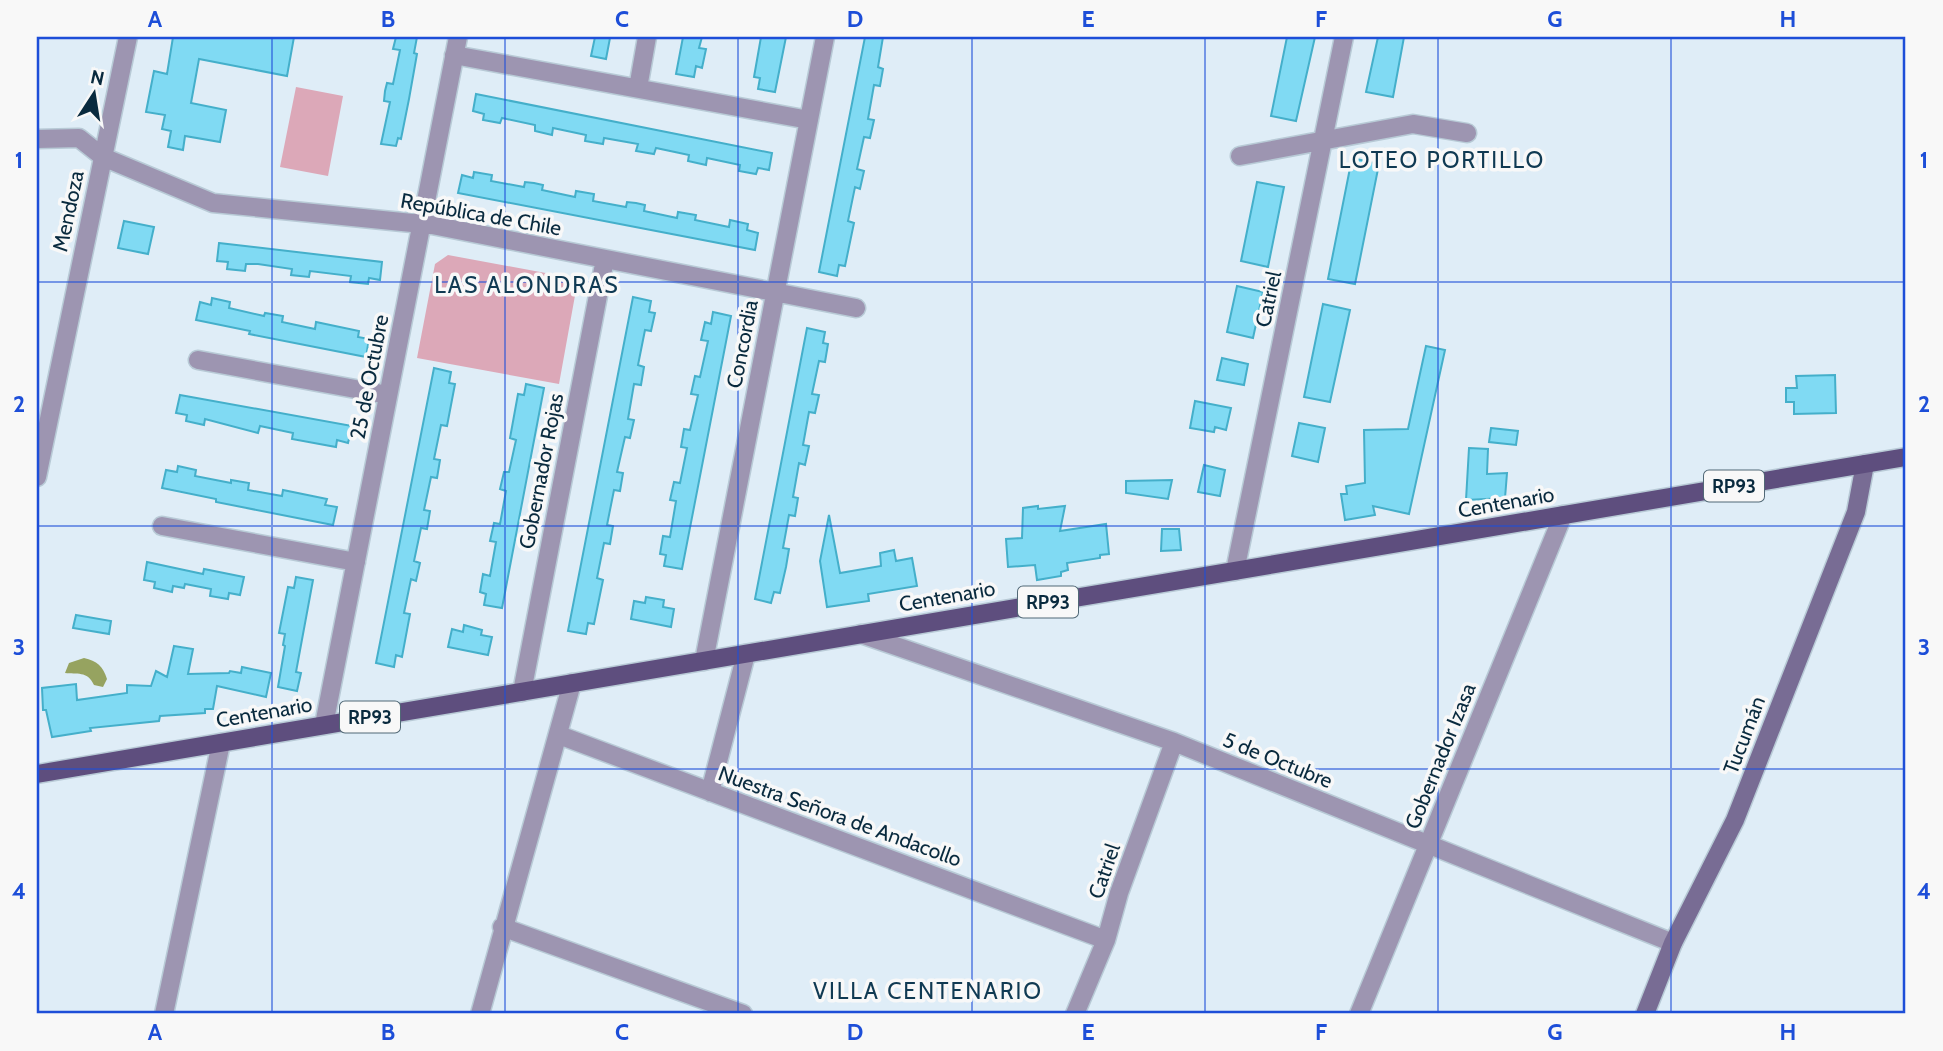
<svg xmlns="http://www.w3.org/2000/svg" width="1943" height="1051" font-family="Cabin,sans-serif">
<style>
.green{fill:#dca8b8}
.water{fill:#96a360}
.building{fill:#80daf3;stroke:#44afca;stroke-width:2}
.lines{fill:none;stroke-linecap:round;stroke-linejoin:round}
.minor-casing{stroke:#b8cad6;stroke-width:21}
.secondary-casing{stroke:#b8cad6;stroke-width:21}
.primary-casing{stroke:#b8cad6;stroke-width:21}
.minor{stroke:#9d95b1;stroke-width:18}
.secondary{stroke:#786c94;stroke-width:18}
.primary{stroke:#5e4e7e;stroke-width:18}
.grid{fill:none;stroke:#1d4ed8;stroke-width:2;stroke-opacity:0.55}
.labels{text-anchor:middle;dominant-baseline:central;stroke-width:7;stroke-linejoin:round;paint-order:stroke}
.shield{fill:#f8f8f8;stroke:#516876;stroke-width:2}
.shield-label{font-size:19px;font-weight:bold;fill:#092a3e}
.street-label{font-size:21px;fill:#092a3e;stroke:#f8f8f8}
.neighbourhood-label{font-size:23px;letter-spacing:2px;fill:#103a53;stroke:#f8f8f8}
.neatline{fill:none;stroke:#1d4ed8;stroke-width:2.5}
.grid-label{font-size:23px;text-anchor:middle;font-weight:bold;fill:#1d4ed8}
</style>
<rect width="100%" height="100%" fill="#dfedf7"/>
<path class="green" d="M296 87 343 96 328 176 280 167Z
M448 255 567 277 576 290 559 384 417 358 435 264Z"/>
<path class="water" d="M84 658C97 661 103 666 107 679L103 687 94 685C87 670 77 675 65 673L69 663Z"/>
<path class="building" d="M173 37H294L287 76 199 59 191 103 226 110 220 142 185 136 183 150 168 147 171 131 162 129 165 115 146 112 154 71 167 74Z
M396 37H417L414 53 417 54 409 99 401 139 398 138 396 146 381 144 390 102 384 101 385 91 387 83 393 84 400 50 393 49Z
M595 37 610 38 606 59 591 56Z
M683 37H702L699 48 706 49 702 68 696 66 694 77 676 74Z
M761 37H786L775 92 758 89 760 78 754 77Z
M865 37H883L878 67 883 69 880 86 874 85 868 119 874 120 870 138 864 137 857 169 864 171 860 189 855 187 848 221 854 223 845 266 839 265 837 276 819 272Z
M1287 37H1315L1296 121 1271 116Z
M1378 37H1404L1393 97 1366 92Z
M476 94 772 153 769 170 758 168 756 174 739 171 740 165 707 158 706 165 688 161 689 155 656 148 654 154 636 151 638 144 604 138 603 144 585 141 586 135 553 128 552 135 535 131V125L502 118 500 123 483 120 484 114 473 111Z
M1352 158 1379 164 1355 284 1328 279Z
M474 172 492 175 491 181 524 187 525 182 534 183 543 185 542 190 575 197 576 191 594 194 593 201 626 207 627 202 636 203 645 205 644 211 677 218 678 212 696 215 695 220 729 227 730 220 748 224 747 230 758 233 755 250 458 193 462 175 473 178Z
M1257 182 1284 187 1268 267 1241 261Z
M124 221 154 227 148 254 118 248Z
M219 243 382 262 380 280 369 278 368 284 350 282 351 276 310 271 309 277 291 275 292 269 258 264H246L245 271 227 269 228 262 217 261Z
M1237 286 1263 292 1253 338 1227 332Z
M633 297 651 301 649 312 655 313 651 331 645 330 638 365 644 367 641 385 634 384 628 419 634 420 630 438 625 437 617 472 623 473 620 491 614 490 607 525 613 526 610 544 604 543 597 578 603 580 594 624 588 623 586 634 568 631Z
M212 298 230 302 229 308 264 316 265 313 283 316 282 322 315 329 316 322 359 331 358 337 369 339 366 357 249 334 250 331 196 320 200 302 211 305Z
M1323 304 1350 310 1330 402 1304 397Z
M713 312 731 316 682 569 664 566 666 555 660 554 663 536 670 537 676 501 670 500 674 482 680 483 687 448 681 447 684 429 690 430 698 395 691 394 695 376 700 377 708 341 701 340 705 322 711 324Z
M807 328 825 332 823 343 828 344 825 362 819 361 812 394 819 395 815 413 809 412 803 445 809 446 805 465 799 463 793 497 798 498 795 516 789 515 783 548 789 549 786 567 780 593 774 592 771 603 755 599Z
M1426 346 1445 350 1409 514 1373 506 1375 515 1345 520 1341 494H1347L1346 486 1365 483 1364 430 1408 429Z
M1222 358 1248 364 1244 385 1217 380Z
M434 368 451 372 449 383 455 384 447 426 441 425 434 459 440 460 437 478 431 477 424 510 430 511 427 529 421 528 414 561 420 563 416 581 411 579 404 613 410 614 402 657 396 655 394 667 376 663Z
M1835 375 1836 413 1794 414V402H1786V388H1797L1796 376Z
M526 384 544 388 502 608 484 605 486 594 480 592 483 574 490 576 496 542 490 541 494 523 500 524 506 491 500 489 504 472H509L516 440 510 438 518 394 524 395Z
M180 395 352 426 348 443 337 440 336 447 292 439 293 433 260 426 258 433 205 419 204 425 186 421 187 415 176 413Z
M1195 401 1231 408 1226 430 1215 427 1214 432 1190 428Z
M1299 423 1325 428 1318 462 1292 456Z
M1491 428 1518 431 1516 445 1489 442Z
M1469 448 1488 449 1487 474 1507 473 1505 498 1466 500Z
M1204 465 1225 470 1220 496 1198 492Z
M178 466 196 470 195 476 231 483V480L249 483 248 490 282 496 283 490 327 499 325 505 337 507 333 525 216 502V499L162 488 166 470 177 472Z
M1172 480 1168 499 1126 493V481Z
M1038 506V509L1065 506 1060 531 1106 524 1109 554 1100 555V558L1067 563 1068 570 1061 572V576L1037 580 1035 565 1008 567 1006 539 1022 538 1023 508Z
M829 515 840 573 881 566 880 553 894 550 896 561 912 558 917 586 868 594 869 601 827 607 820 561Z
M1162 529H1179L1181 550 1161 551Z
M147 562 203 574 204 569 244 577 240 595 229 593 228 599 210 596 211 589 185 584 184 588 173 586 172 592 154 588 155 582 144 580Z
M296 577 313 580 296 672 301 673 297 691 278 687 285 646 283 645 285 634 279 633 288 587 294 588Z
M646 597 664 600 663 607 674 609 671 627 631 619 634 601 645 603Z
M76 615 111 621 109 634 73 628Z
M464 625 482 630 481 635 492 637 488 655 448 647 452 629 463 632Z
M174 646 193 649 188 674 229 673 230 671 241 673 242 667 271 673 266 697 217 686 213 709H205V713L160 716 159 721 90 728 91 731 52 737 46 710H43L42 688 76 684 77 700 127 693V685L151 686 156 671 167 677Z"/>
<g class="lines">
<g class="minor-casing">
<path id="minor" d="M454 55 809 120
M638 88 647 37
M37 139 79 138 103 157 213 203 432 225 856 308
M1240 156 1413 124 1467 133
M198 360 388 395
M37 477 128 37
M162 526 356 562
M1235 571 1344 37
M861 634 1174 742 1673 943
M704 661 825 37
M522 692 605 259
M324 725 458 37
M559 735 1106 940
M710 792 746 654
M502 927 743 1014
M164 1014 221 743
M480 1014 572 683
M1075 1014 1106 940 1119 893 1174 742
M1359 1014 1563 515"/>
</g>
<g class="secondary-casing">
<path id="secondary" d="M1645 1014 1673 943 1735 820 1856 512 1865 464"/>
</g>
<g class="primary-casing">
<path id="primary" d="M37 774 1906 457"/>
</g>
<use href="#minor" class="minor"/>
<use href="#secondary" class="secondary"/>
<use href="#primary" class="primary"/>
</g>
<path class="grid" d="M272 37V1014M505 37V1014M738 37V1014M972 37V1014M1205 37V1014M1438 37V1014M1671 37V1014M37 282H1906M37 526H1906M37 769H1906"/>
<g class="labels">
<g class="shield">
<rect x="1704" y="470.5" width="60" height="31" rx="5"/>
<rect x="1018" y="586.5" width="60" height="31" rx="5"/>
<rect x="340" y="701.5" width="60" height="31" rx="5"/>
</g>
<g class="shield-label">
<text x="1734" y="486">RP93</text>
<text x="1048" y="602">RP93</text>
<text x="370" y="717">RP93</text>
</g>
<g class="street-label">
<text transform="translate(68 211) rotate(-78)">Mendoza</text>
<text transform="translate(481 214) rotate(10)">República de Chile</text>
<text transform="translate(1268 299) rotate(-78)">Catriel</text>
<text transform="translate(742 344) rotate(-79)">Concordia</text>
<text transform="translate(369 377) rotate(-79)">25 de Octubre</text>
<text transform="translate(541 471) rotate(-79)">Gobernador Rojas</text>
<text transform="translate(1506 502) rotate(-10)">Centenario</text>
<text transform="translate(947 596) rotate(-10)">Centenario</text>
<text transform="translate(264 712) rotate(-10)">Centenario</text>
<text transform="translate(1744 735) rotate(-69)">Tucumán</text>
<text transform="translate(1440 756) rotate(-68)">Gobernador Izasa</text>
<text transform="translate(1278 760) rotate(22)">5 de Octubre</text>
<text transform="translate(840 816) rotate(20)">Nuestra Señora de Andacollo</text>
<text transform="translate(1104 871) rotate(-71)">Catriel</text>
</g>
<g class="neighbourhood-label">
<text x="1442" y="160">LOTEO PORTILLO</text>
<text x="527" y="285">LAS ALONDRAS</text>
<text x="928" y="991">VILLA CENTENARIO</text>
</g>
</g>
<rect width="1943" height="1051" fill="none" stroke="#f8f8f8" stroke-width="77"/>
<g transform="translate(94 94) rotate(12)" stroke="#f8f8f8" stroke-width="5" paint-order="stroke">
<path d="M0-5L12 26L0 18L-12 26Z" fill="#092a3e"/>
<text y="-10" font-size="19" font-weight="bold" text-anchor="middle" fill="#092a3e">N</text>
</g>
<rect x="38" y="38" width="1866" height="974" class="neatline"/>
<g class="grid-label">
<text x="155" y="27">A</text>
<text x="388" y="27">B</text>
<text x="622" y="27">C</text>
<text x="855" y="27">D</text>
<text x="1088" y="27">E</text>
<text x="1321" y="27">F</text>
<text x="1555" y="27">G</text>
<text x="1788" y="27">H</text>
<text x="19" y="168">1</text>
<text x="1924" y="168">1</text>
<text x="19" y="412">2</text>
<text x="1924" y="412">2</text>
<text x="19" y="655">3</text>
<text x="1924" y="655">3</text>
<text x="19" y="899">4</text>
<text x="1924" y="899">4</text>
<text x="155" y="1040">A</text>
<text x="388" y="1040">B</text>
<text x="622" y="1040">C</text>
<text x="855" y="1040">D</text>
<text x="1088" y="1040">E</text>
<text x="1321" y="1040">F</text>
<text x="1555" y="1040">G</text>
<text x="1788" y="1040">H</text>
</g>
</svg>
